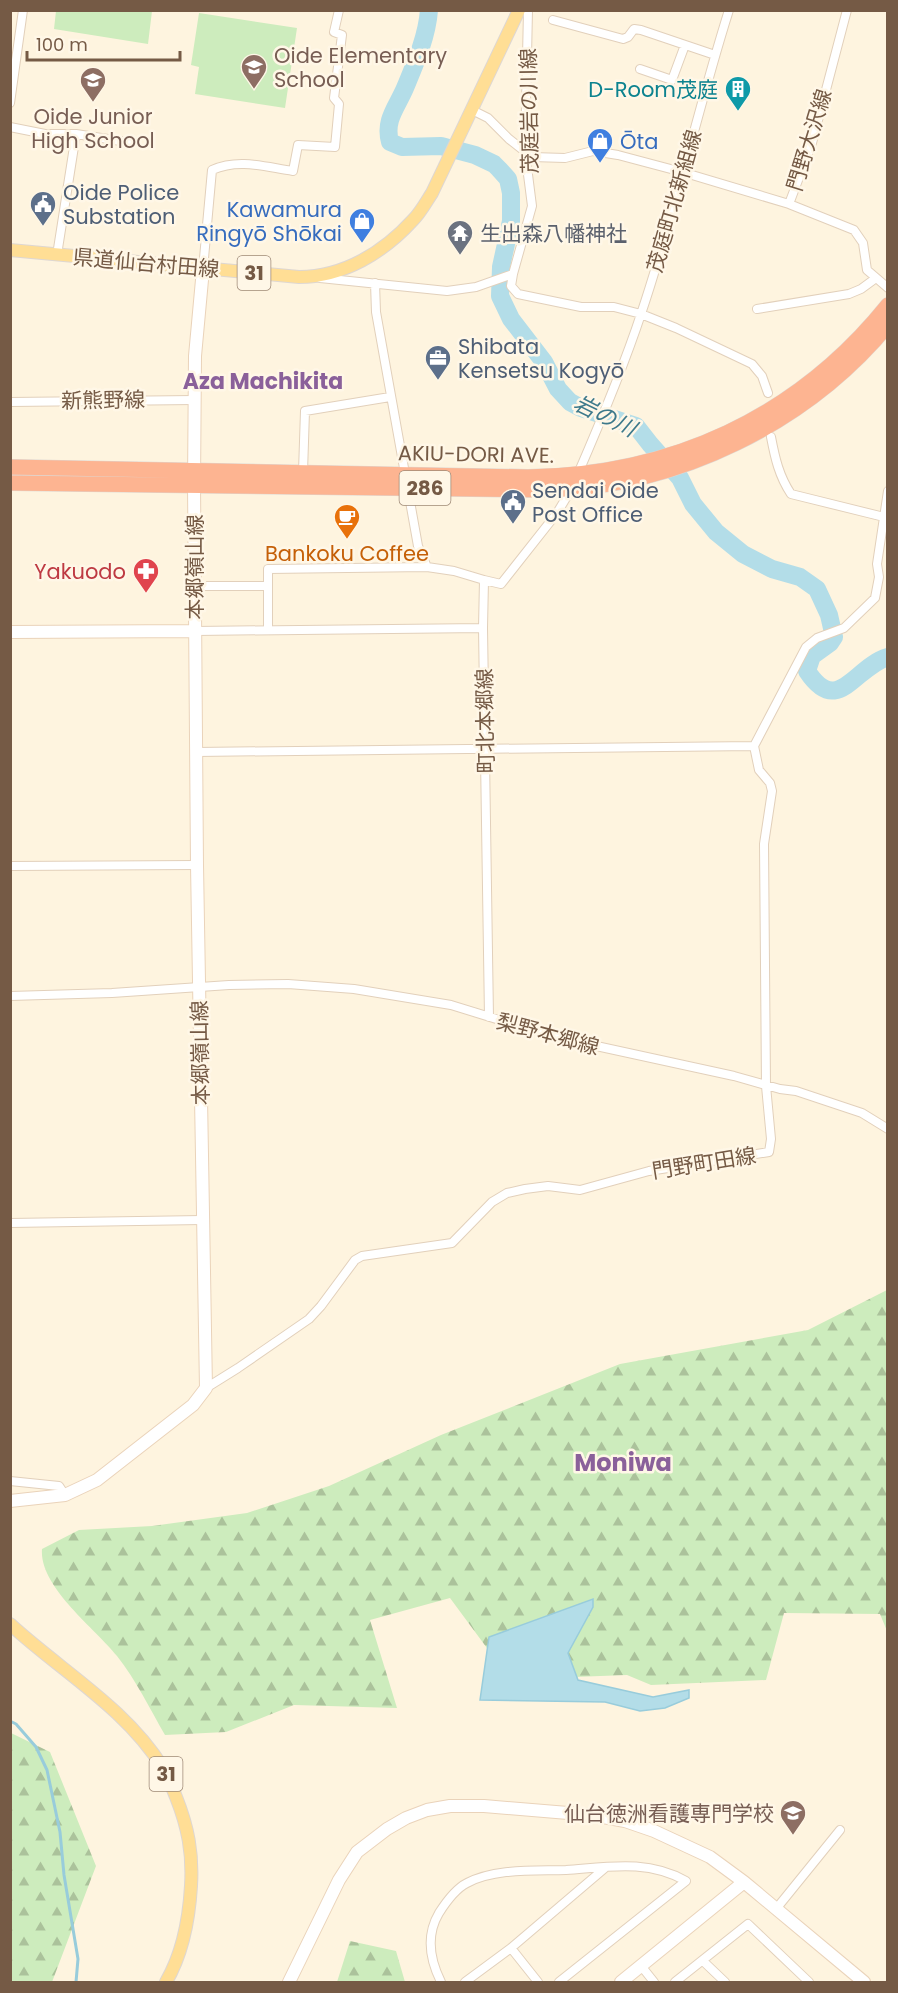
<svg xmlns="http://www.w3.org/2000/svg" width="898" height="1993" font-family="Poppins,'Noto Sans JP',sans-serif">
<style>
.forest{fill:url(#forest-firs)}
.park{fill:#cdecbd}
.water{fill:#b3dde8;stroke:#98ccdb;stroke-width:1.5}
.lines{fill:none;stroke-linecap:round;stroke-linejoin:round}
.stream{stroke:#98ccdb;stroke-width:3}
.river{stroke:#b3dde8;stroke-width:18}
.street-casing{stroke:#e2d0bb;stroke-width:10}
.secondary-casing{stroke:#ead3ba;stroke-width:14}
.primary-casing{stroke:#ded7d2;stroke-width:14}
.highway-casing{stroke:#ded7d2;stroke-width:16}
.street{stroke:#fff;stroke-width:8}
.secondary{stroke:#fff;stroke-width:12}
.primary{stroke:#ffde95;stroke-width:12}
.highway{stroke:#fdb491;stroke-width:15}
.labels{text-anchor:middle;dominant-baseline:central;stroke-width:5;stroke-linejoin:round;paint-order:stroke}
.shield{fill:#fff7e7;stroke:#9e8976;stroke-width:1.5}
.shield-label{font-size:20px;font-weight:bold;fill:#755a45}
.education-label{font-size:21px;fill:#785e54;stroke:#fff7e7;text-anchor:start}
.culture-label{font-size:21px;fill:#0d838f;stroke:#fff7e7;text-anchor:end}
.street-label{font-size:21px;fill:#755a45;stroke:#fff7e7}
.shop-label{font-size:21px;fill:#366cbe;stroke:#fff7e7;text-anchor:start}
.service-label{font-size:21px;fill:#4e5e75;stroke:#fff7e7;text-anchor:start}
.worship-label{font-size:21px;fill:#5b616d;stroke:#fff7e7;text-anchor:start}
.food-label{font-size:21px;fill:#c56008;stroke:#fff7e7}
.health-label{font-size:21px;fill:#be3a42;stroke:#fff7e7;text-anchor:end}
.neighbourhood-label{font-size:22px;font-weight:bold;fill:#8a609a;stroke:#fff7e7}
.water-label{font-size:22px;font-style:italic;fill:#3d798b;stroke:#fff7e7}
.quarter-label{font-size:24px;font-weight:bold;fill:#8a609a;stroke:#fff7e7}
</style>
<defs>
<pattern id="forest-firs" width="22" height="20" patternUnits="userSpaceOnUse" patternTransform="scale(1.5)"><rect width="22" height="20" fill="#cdecbd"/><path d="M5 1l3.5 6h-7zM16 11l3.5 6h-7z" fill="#abc29b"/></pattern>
</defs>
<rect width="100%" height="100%" fill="#fef4df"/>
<path class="forest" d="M887 1290V1631L880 1614 784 1613 766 1680 651 1685 627 1675 574 1677 518 1690 450 1598 370 1620 397 1708 294 1705 226 1732 165 1735C150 1709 136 1680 117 1656 95 1628 39 1587 42 1549L79 1530 152 1526 247 1513 329 1486 441 1435 620 1364 808 1330Z
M11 1733 50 1752 96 1866 52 1982H11Z
M350 1941 396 1951 405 1982H337Z"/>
<path class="park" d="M56 11H152L148 44 54 29Z
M199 13 297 28 285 108 195 94 199 67 191 65Z"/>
<path class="water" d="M593 1599V1607L568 1653 578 1680 653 1697 689 1690V1698L665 1708 640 1711 605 1702 480 1700 489 1637Z"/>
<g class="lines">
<path class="stream" d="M10 1721 16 1724 36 1747 47 1770 60 1832 64 1875 78 1959 76 1982"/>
<path class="river" d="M429 10C427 37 415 64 405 88 397 107 384 120 390 142L402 147 441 146 475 155 494 164 499 169 508 179 511 193V221L501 267 500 296 511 319 544 362 558 389 570 402 581 408 636 426 650 444 680 478 693 504 716 532 743 554 772 569 800 577 817 589 829 615 834 637 830 643 812 656 807 671C838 718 854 667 888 657"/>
<g class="street-casing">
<path id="street" d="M847 10 812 143 789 204 854 230 863 243 867 270 888 288
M553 20 623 39 628 37 634 29 641 30 715 55
M640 69 672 80 685 45
M10 103 23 10
M472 110 488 118 509 139 532 157 565 158 593 151 618 155 682 172 789 204
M10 127 45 134H76L127 142
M57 255 76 134
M203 269 212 170C239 158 265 167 293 171L298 145 335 147 339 104 334 98 342 35 334 32 339 10
M513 274 511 286 518 294 581 307H614L641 314 676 328 752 364 762 376 768 393
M320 278 447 291 476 287 513 274 532 206 525 151 528 10
M375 283 376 312 418 546 427 567 454 571 484 580 483 628 489 1017
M757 309 849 294 861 289 876 278
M10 402 195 400
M771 437C775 458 779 476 791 494L888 518
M303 472 305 411 390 397
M577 476C600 423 623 369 641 314 675 214 697 111 729 10
M484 580 501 584 557 513 572 488
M194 586H268
M268 630V569L427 567
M195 631 483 628
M196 752 754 746
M10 866 197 865
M10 996 112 993 229 985 288 984 354 989 451 1005 555 1037 734 1076 780 1089 796 1091 862 1113 888 1129
M10 1223 202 1220
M206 1388 238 1368 309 1319 321 1306 355 1260 362 1256 452 1243 492 1202 507 1193 525 1189 548 1186 580 1190 649 1171 769 1152 771 1139 766 1086 764 844 772 791 770 783 759 770 754 746 806 647 817 638 844 628 875 598 879 577 877 564 888 491
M10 1481 59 1486 65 1495
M776 1909 840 1830
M511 1948 538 1982
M703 1961 725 1982
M642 1967 654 1982
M441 1982C430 1960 426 1935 439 1913 446 1902 455 1889 467 1883 495 1868 535 1871 566 1870 608 1867 647 1859 686 1881L559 1982
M465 1982 511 1948 605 1868
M675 1982 748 1924 809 1982"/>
</g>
<g class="secondary-casing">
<path id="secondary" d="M10 632 195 631
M10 1501 65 1495 97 1480 193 1405 206 1388 197 865 194 484 195 356 203 269
M289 1982 339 1880 357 1852 387 1829 406 1818 427 1810 450 1806H484L592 1815 625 1821 654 1831 710 1857 744 1882 864 1982
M621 1982 744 1882"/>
</g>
<g class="primary-casing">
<path id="primary" d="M10 250 299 277C344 277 384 252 413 220 421 212 426 202 432 193L519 10
M10 1624C61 1671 126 1708 163 1768 168 1776 172 1787 176 1797 188 1827 193 1853 191 1886 189 1920 183 1953 166 1982"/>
</g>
<g class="highway-casing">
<path id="highway" d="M10 467 528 477C671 475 797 418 888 305
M10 483 550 490C678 486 806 424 888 325"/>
</g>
<use href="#street" class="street"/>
<use href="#secondary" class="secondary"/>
<use href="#primary" class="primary"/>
<use href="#highway" class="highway"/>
</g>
<defs>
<g id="school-pin" transform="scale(1.35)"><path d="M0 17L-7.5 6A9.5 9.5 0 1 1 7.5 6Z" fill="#8d6e63" stroke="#fff7e7"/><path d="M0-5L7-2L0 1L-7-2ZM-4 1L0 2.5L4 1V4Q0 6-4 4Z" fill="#fff"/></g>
<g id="building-pin" transform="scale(1.35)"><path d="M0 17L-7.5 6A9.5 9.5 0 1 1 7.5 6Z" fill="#0f9aa8" stroke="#fff7e7"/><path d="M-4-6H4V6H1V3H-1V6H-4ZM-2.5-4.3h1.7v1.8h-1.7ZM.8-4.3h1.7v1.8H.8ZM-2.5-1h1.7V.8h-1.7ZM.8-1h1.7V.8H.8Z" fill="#fff"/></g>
<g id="shop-pin" transform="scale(1.35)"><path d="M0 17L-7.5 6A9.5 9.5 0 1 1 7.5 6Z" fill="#3f7fe0" stroke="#fff7e7"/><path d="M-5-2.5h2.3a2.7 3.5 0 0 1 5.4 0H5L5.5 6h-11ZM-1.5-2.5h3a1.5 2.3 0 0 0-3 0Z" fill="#fff"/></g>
<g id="civic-pin" transform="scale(1.35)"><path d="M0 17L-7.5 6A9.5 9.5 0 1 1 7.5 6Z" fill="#5c6f8a" stroke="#fff7e7"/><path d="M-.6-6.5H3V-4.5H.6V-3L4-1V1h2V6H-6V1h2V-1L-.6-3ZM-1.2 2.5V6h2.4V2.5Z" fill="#fff"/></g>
<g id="temple-pin" transform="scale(1.35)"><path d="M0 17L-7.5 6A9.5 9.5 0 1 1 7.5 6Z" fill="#6b7280" stroke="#fff7e7"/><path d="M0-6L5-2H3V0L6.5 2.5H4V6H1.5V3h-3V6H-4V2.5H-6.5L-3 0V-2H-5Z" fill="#fff"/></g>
<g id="office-pin" transform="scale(1.35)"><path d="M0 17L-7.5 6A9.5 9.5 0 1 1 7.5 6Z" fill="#5c6f8a" stroke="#fff7e7"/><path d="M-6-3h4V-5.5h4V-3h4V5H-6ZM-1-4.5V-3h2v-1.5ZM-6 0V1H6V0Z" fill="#fff"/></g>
<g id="cafe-pin" transform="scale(1.35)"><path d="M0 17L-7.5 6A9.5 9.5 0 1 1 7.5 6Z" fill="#e8710a" stroke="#fff7e7"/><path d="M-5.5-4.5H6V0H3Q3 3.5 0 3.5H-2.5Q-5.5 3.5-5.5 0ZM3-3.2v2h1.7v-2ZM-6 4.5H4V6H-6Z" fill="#fff"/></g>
<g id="pharmacy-pin" transform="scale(1.35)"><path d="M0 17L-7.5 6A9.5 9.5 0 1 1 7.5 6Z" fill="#e0444e" stroke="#fff7e7"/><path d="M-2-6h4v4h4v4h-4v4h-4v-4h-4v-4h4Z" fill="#fff"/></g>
</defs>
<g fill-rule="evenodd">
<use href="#school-pin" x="254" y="67"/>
<use href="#school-pin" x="93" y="80"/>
<use href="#building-pin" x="738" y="89"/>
<use href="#shop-pin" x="600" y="141"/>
<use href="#civic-pin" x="43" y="204"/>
<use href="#shop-pin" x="362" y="221"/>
<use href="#temple-pin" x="460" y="233"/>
<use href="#office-pin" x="438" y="358"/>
<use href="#civic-pin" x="513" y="502"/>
<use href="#cafe-pin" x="347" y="517"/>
<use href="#pharmacy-pin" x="146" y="571"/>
<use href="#school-pin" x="793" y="1813"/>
</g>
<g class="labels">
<g class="shield">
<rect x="237.5" y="256" width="33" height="34" rx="4.5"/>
<rect x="399.5" y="471" width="51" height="34" rx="4.5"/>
<rect x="149.5" y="1757" width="33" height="34" rx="4.5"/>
</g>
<g class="shield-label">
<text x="254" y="273">31</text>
<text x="425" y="488">286</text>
<text x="166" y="1774">31</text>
</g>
<g class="education-label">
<text x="274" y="55">Oide Elementary<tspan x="274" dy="24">School</tspan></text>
<text x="93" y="116" text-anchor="middle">Oide Junior<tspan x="93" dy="24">High School</tspan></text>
<text x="774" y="1813" text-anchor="end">仙台徳洲看護専門学校</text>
</g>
<g class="culture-label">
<text x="718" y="89">D-Room茂庭</text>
</g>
<g class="street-label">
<text transform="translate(529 111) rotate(-91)">茂庭岩の川線</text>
<text transform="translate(809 140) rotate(-73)">門野大沢線</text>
<text transform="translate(674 201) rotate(-74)">茂庭町北新組線</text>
<text transform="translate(146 263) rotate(5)">県道仙台村田線</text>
<text transform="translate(103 400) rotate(-1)">新熊野線</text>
<text transform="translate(476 454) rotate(1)">AKIU-DORI AVE.</text>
<text transform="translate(194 567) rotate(-90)">本郷嶺山線</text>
<text transform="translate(485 721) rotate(-91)">町北本郷線</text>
<text transform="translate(548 1034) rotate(15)">梨野本郷線</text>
<text transform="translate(200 1053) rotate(-91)">本郷嶺山線</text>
<text transform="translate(704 1163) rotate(-9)">門野町田線</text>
</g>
<g class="shop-label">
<text x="620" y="141">Ōta</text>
<text x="342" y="209" text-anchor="end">Kawamura<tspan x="342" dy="24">Ringyō Shōkai</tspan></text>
</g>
<g class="service-label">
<text x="63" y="192">Oide Police<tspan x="63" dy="24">Substation</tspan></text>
<text x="458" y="346">Shibata<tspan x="458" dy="24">Kensetsu Kogyō</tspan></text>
<text x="532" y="490">Sendai Oide<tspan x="532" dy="24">Post Office</tspan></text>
</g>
<g class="worship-label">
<text x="480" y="233">生出森八幡神社</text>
</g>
<g class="food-label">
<text x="347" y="553">Bankoku Coffee</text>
</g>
<g class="health-label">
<text x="126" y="571">Yakuodo</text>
</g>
<g class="neighbourhood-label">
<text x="263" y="381">Aza Machikita</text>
</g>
<g class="water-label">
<text transform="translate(605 416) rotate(26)">岩の川</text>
</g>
<g class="quarter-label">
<text x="623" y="1462">Moniwa</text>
</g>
</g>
<rect width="898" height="1993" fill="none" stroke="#755a45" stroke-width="24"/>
<path d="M27 51v9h153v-9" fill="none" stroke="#755a45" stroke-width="3"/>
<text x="36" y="51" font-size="18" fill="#755a45" stroke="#fff7e7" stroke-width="4.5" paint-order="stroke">100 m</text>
</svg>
